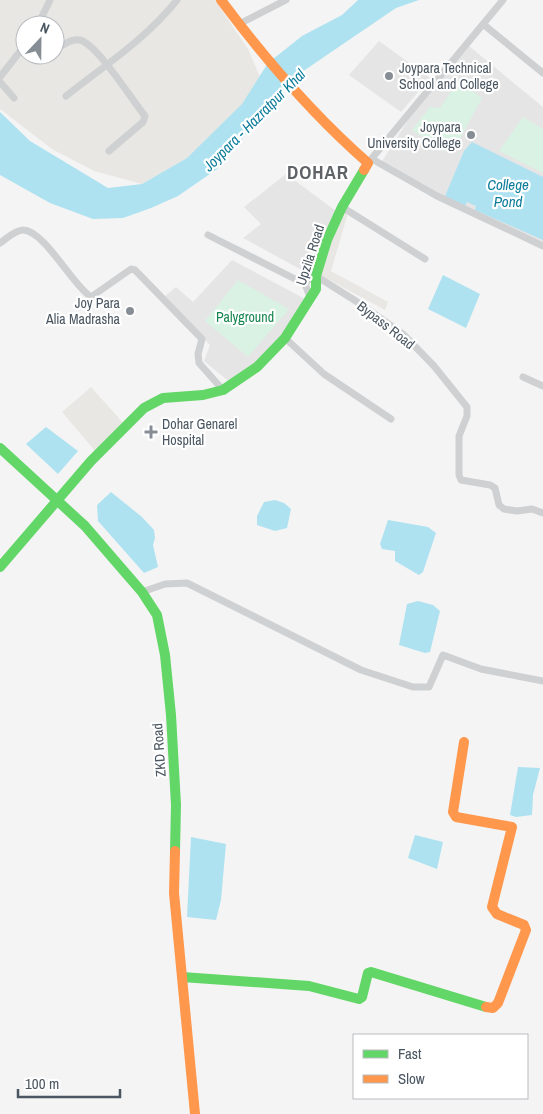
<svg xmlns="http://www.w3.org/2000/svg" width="543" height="1114" font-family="'Archivo Narrow',sans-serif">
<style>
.commercial{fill:#e8e7e3;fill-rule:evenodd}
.education{fill:#e6e5e6}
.green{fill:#d9f2e3}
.water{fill:#aee2f0}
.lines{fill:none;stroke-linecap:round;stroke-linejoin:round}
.street{stroke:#ced0d2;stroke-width:7}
.fast{stroke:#63d668;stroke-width:10}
.slow{stroke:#ff974d;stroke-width:10}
.poi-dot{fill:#868d94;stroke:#fff;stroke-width:2}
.labels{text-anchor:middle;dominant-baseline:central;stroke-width:4.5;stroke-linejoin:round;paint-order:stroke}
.poi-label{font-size:14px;fill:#4a5661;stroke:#fff;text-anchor:start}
.street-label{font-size:14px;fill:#4a5661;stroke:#fff}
.park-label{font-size:14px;fill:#17864f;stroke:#fff}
.water-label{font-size:15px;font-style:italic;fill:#0c7c9b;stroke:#fff}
.district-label{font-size:19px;font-weight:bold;letter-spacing:1px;fill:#5f6368;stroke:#fff}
</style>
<rect width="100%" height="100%" fill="#f4f4f4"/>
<path class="commercial" d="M0 0H215L248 49 265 89 187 158 142 184 94 171 52 149 0 109ZM25 25H55V55H25Z
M342 211 348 213 331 271 388 302 385 310 320 275Z
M91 387 126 426 96 452 62 412Z"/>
<path class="education" d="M379 41 430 78 401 112 349 75Z
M469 46 543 107V244L454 203 381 163 417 106Z
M286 174 336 211 311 275 243 238 261 224 244 207Z
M232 260 307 300 284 338 232 384 204 361 210 345 164 297 176 287 193 302Z"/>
<path class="green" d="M458 81 482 98 455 148 443 151 412 130 430 107 440 108Z
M523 117 543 129V173L499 151Z
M238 280 289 309 248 357 205 321Z"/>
<path class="water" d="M358 0H419L396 8 299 74 270 105 217 169 178 196 151 208 123 218 93 219 50 203 0 175V112L30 141 108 188 142 184 187 158 242 104 268 63 302 36 342 15Z
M472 142 543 177V240L475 210 476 206 467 202 465 206 445 196 464 151Z
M443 275 480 294 466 328 428 309Z
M46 427 78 451 58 474 26 444Z
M111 492 142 517 154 530 155 538 153 545 158 567 144 573 98 521 97 505Z
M275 500 284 503 291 509 287 528 275 531 257 525V516L264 502Z
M388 520 428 527 436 533 423 572 419 575 395 561V551L382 549 380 544Z
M418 601 433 605 440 611 430 652 425 653 399 645 407 604Z
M518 767 540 768 533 795 532 815 516 817 510 815Z
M415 835 443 842 437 869 408 858Z
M191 837 226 844 221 900 216 920 187 917Z"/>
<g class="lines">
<path class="street" d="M239 24 286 0
M483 24 543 73
M38 25 50 0
M55 48C64 47 69 38 80 40 97 44 132 100 145 116L143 122 109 151
M0 77 25 45
M0 82 14 98
M66 96C105 65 146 39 177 0
M372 159 437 196 543 246
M368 163 503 0
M342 207 425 259
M208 235 305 284
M0 243C6 239 15 230 23 230 44 230 73 286 91 297L131 269 135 270 202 339 198 354 199 363 223 390
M310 297 305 284 310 278 316 276 359 303 403 334 434 366 467 407V416L459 436V475L461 480 490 485 495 488 499 505 504 509 517 511 532 509 543 513
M285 338 324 374 391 419
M523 377 543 386
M142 592 165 584 187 583 361 670 413 687H429L443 655 481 669 543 681"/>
<path class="fast" d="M0 448 85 526 142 592 157 615 165 655 171 715 176 805 175 851
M0 567 91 461 144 408 163 398 203 395 223 390 257 367 285 338 316 289V276L327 240 342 207 364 170
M182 977 309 986 359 999 362 997 368 973 371 972 486 1007"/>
<path class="slow" d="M221 0C265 59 312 114 368 163L364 170
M464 742 453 812 456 817 512 827 492 907 497 914 524 925 526 930 498 1003 493 1008 486 1007
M175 851 174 893 195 1114"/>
</g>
<g class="poi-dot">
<circle cx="389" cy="76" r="5"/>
<circle cx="471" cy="135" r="5"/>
<circle cx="130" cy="311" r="5"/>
<path d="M148.5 424.5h5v5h5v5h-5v5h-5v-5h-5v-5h5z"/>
</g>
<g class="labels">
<g class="poi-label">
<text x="399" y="68">Joypara Technical<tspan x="399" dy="16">School and College</tspan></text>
<text x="461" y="127" text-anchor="end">Joypara<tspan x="461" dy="16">University College</tspan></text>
<text x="120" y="303" text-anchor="end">Joy Para<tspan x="120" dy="16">Alia Madrasha</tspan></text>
<text x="162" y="424">Dohar Genarel<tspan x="162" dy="16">Hospital</tspan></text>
</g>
<g class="street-label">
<text transform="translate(310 255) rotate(-72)">Upzila Road</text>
<text transform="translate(386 325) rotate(38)">Bypass Road</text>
<text transform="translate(159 750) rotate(-94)">ZKD Road</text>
</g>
<g class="park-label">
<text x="245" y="317">Palyground</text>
</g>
<g class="water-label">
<text transform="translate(254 120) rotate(-45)">Joypara - Hazratpur Khal</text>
<text x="508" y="184">College<tspan x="508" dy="17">Pond</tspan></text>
</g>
<g class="district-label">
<text x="318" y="172">DOHAR</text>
</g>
</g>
<rect x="353" y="1034" width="175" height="65" fill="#ffffff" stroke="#b7bbc0"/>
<rect x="363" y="1050" width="25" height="8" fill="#63d668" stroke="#b7bbc0"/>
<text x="398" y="1059" font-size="15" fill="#4a5661">Fast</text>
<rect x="363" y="1075" width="25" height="8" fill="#ff974d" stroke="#b7bbc0"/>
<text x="398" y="1084" font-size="15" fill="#4a5661">Slow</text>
<g transform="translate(40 40) rotate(22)"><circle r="24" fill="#ffffff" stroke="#b7bbc0"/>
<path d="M0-4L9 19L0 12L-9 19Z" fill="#868d94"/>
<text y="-8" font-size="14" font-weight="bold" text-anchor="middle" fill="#4a5661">N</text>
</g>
<path d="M18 1089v8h102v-8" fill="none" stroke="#4a5661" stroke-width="2.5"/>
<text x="25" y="1089" font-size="15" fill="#4a5661" stroke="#ffffff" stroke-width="4" paint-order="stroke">100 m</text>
</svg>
